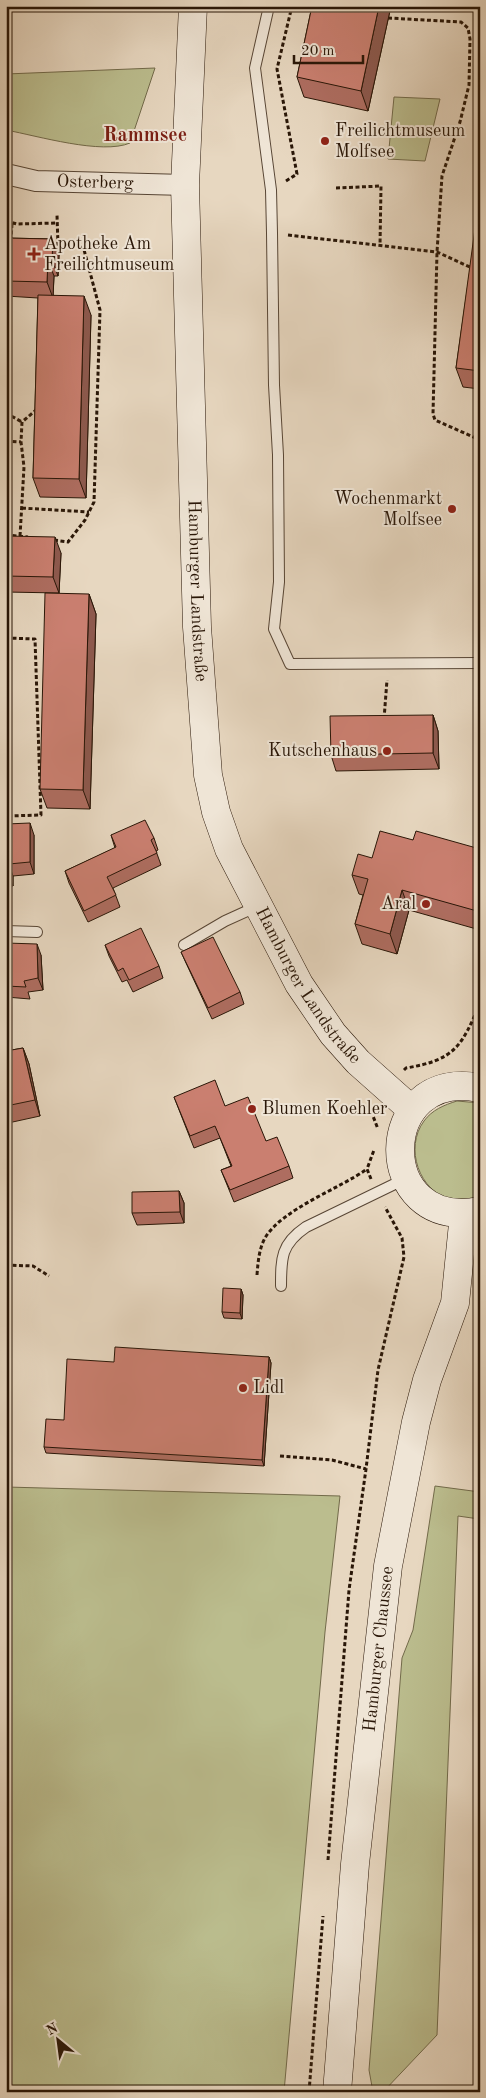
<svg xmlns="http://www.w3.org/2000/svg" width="486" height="2098" font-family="'Old Standard TT',serif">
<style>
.green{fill:#bbbd8e;stroke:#726a4a}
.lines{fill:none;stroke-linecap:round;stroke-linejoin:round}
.service-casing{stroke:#584635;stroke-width:12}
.minor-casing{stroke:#584635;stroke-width:22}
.secondary-casing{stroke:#291607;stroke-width:29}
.path{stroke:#291607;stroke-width:3;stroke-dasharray:4 2.5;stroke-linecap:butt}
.service{stroke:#efe5d6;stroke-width:10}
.minor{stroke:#efe5d6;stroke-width:20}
.secondary{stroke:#efe5d6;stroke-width:28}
.wall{fill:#ae6d60;stroke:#291607}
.shaded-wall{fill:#8d594e;stroke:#291607}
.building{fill:#ca7f70;stroke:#291607}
.poi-dot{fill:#8f2418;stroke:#efe5d6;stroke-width:2}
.labels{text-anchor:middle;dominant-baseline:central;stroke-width:4;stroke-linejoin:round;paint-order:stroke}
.poi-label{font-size:18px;fill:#291607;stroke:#efe5d6;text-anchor:start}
.street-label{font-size:18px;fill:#291607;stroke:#efe5d6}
.quarter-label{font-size:20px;font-weight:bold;fill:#7a1f14;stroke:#efe5d6}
</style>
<rect width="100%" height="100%" fill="#e7d7c0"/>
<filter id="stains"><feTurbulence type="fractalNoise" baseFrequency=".004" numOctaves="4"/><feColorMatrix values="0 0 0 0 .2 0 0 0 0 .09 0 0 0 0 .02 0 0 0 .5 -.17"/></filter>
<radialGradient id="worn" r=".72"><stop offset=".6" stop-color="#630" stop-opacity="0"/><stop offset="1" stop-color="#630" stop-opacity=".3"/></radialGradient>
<path class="green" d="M155 68 130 143C102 155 38 136 6 130V74Z
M394 97 440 99 425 161 388 159Z
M457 1101 480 1103V1198C472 1199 460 1202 452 1200 419 1192 404 1148 424 1121 432 1110 444 1105 457 1101Z
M435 1486 480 1492 479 1519 458 1516 437 2035 383 2092H373L369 2070 402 1658 413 1630Z
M6 1487 340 1496 325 1632 284 2092H6Z"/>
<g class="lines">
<g class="service-casing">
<path id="service" d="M269 6 255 68 271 190 272 233 274 385 278 455 279 582 274 629 290 664 480 663
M6 931 37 932
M184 945 225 921 258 906
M281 1286C281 1258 281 1244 306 1227L405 1179"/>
</g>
<g class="minor-casing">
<g id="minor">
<path id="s1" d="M6 174 36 181 185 185"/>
</g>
</g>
<g class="secondary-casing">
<g id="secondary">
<path id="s2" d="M193 6 185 185 197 627 208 775 216 812 229 849 299 984 333 1034 358 1062 412 1110"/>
<path d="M480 1088C375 1066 372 1232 480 1211"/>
<path id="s3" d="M337 2092 355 1864 388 1566 416 1422 427 1380 455 1303 464 1214"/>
</g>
</g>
<path class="path" d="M388 18 461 22 468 28 470 39 469 85 460 122 442 176 437 252 433 414 435 420 480 440
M286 181 297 174 277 69 292 6
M336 188 381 186 380 246
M6 221 17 224 57 223
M288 235 437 252 472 268
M11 241 12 223
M52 245 58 246 57 215
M6 413 22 422
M6 441 21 442
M22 508 89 512
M6 535 28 537
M20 536 24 467 21 442 22 422 36 410
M54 540 68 542 85 520 94 502 100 310 83 246H58
M6 638 35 639 41 815 6 816
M384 719 387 680
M404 1070 406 1068C455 1060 462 1046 480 1003
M367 1106 371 1111 378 1129
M371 1179 367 1169 374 1150
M6 1265 33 1266 49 1276
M257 1275C258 1262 259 1249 265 1238 282 1209 339 1189 367 1169
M280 1456 332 1460 366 1469
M328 1860 349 1590 366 1469 378 1370 404 1257 402 1238 385 1207
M309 2092 323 1916"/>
<use href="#service" class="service"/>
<use href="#minor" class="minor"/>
<use href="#secondary" class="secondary"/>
</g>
<path class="wall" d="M312 6H391L368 111 304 97 297 77Z
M480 6V53L477 45Z
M480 199V389L463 387 456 368Z
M6 238 53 239 59 255 58 276H54L53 295 91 315 86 498 40 497 33 478 38 298 6 296Z
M6 536 61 553 59 593 6 592Z
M89 594 96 614 90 809 47 808 40 789Z
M433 715 438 731 439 769 336 771 331 755Z
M6 824 34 835V874L13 876V886H6Z
M111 835 154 838 158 850 156 851 161 865 113 888 120 907 88 922 69 883 65 871 115 848Z
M413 840 480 849V930L409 910 397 954 362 944 355 924 363 895 359 894 352 875 372 858Z
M6 943 41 955 43 990 28 992 30 999 6 997Z
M105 945 159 966 163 978 133 992 127 980 122 982 109 956Z
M181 952 240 992 244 1004 212 1019 186 963Z
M23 1048 29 1064 40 1116 8 1123 6 1118V1051Z
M174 1097 225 1106 266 1141 289 1166 293 1178 234 1202 221 1170 231 1166 220 1138 194 1148Z
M179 1191 184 1203V1223L137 1225 132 1213Z
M241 1289 243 1295 242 1319 224 1318 222 1312Z
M269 1357 271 1363 264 1466 46 1453 44 1447 64 1420 114 1362Z"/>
<path class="shaded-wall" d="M379 6H391L368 111 361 91Z
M53 239 59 255 58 276 52 260Z
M48 260 54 276 53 298 47 282Z
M84 296 91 315 86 498 79 479Z
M55 537 61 553 59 593 53 577Z
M89 594 96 614 90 809 83 790Z
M433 715 438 731 439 769 433 753Z
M30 823 34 835V874L30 862Z
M9 864 13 876V886L9 875Z
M402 890 409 910 397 954 390 934Z
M480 902V919L477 911Z
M37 944 41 955 43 990 38 978Z
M23 1048 29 1064 40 1116 35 1100Z
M179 1191 184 1203V1223L180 1212Z
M241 1289 243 1295 242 1319 240 1313Z
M269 1357 271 1363 264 1466 262 1460Z"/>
<path class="building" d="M312 6H379L361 91 297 77Z
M479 6H480V45H477Z
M479 199H480V371L456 368Z
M6 238 53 239 52 260H48L47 282 6 281Z
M38 295 84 296 79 479 33 478Z
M6 536 55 537 53 577 6 576Z
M45 593 89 594 83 790 40 789Z
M433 715V753L331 755 330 716Z
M145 820 154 838 151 840 157 853 107 877 116 895 84 911 65 871 116 847 111 835Z
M30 823V862L9 864V875H6V824Z
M380 831 413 840 416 831 480 849V902L477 911 402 890 390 934 355 924 368 879 352 875 358 854 372 858Z
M141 928 159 966 129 980 123 968 118 971 105 945Z
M213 937 240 992 208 1008 181 952Z
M6 943 37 944 38 978 24 981 26 987 6 986Z
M23 1048 35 1100 6 1106V1051Z
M215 1080 225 1106 248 1097 266 1141 277 1137 289 1166 230 1190 221 1170 232 1166 215 1126 190 1136 174 1097Z
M179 1191 180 1212 132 1213V1192Z
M223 1288 241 1289 240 1313 222 1312Z
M115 1347 269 1357 262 1460 44 1447 46 1419 64 1420 67 1359 114 1362Z"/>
<g class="poi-dot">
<circle cx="325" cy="141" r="5"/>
<path d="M31.5 246.5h5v5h5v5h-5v5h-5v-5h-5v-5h5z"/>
<circle cx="452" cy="509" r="5"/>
<circle cx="387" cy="751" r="5"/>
<circle cx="426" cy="904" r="5"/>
<circle cx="252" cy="1109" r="5"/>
<circle cx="243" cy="1388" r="5"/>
</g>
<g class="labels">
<g class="poi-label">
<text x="335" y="131">Freilichtmuseum<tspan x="335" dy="21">Molfsee</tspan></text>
<text x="44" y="244">Apotheke Am<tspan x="44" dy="21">Freilichtmuseum</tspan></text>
<text x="442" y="499" text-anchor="end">Wochenmarkt<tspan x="442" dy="21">Molfsee</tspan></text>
<text x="377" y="751" text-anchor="end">Kutschenhaus</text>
<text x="416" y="904" text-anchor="end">Aral</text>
<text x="262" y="1109">Blumen Koehler</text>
<text x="253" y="1388">Lidl</text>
</g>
<g class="street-label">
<text stroke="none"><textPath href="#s1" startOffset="90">Osterberg</textPath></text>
<text stroke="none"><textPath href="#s2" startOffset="585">Hamburger Landstraße</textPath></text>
<text stroke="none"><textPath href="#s2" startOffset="1005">Hamburger Landstraße</textPath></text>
<text stroke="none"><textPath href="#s3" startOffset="445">Hamburger Chaussee</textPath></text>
</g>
<g class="quarter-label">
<text x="145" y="136">Rammsee</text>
</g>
</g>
<rect width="486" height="2098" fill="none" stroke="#e7d7c0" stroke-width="25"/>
<rect x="8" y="8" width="471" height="2083" fill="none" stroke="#291607" stroke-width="2.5"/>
<rect x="12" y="12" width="461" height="2073" fill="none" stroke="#291607"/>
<g transform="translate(58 2040) rotate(331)" stroke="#efe5d6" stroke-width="4" paint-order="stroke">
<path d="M0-4L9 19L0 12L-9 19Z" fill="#291607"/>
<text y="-8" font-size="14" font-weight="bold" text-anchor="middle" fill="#291607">N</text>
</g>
<path d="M294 55v8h69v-8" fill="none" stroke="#291607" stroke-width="2.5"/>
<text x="301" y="55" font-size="15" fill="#291607" stroke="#efe5d6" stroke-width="4" paint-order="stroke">20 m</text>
<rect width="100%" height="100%" filter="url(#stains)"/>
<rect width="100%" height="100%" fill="url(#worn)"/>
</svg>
